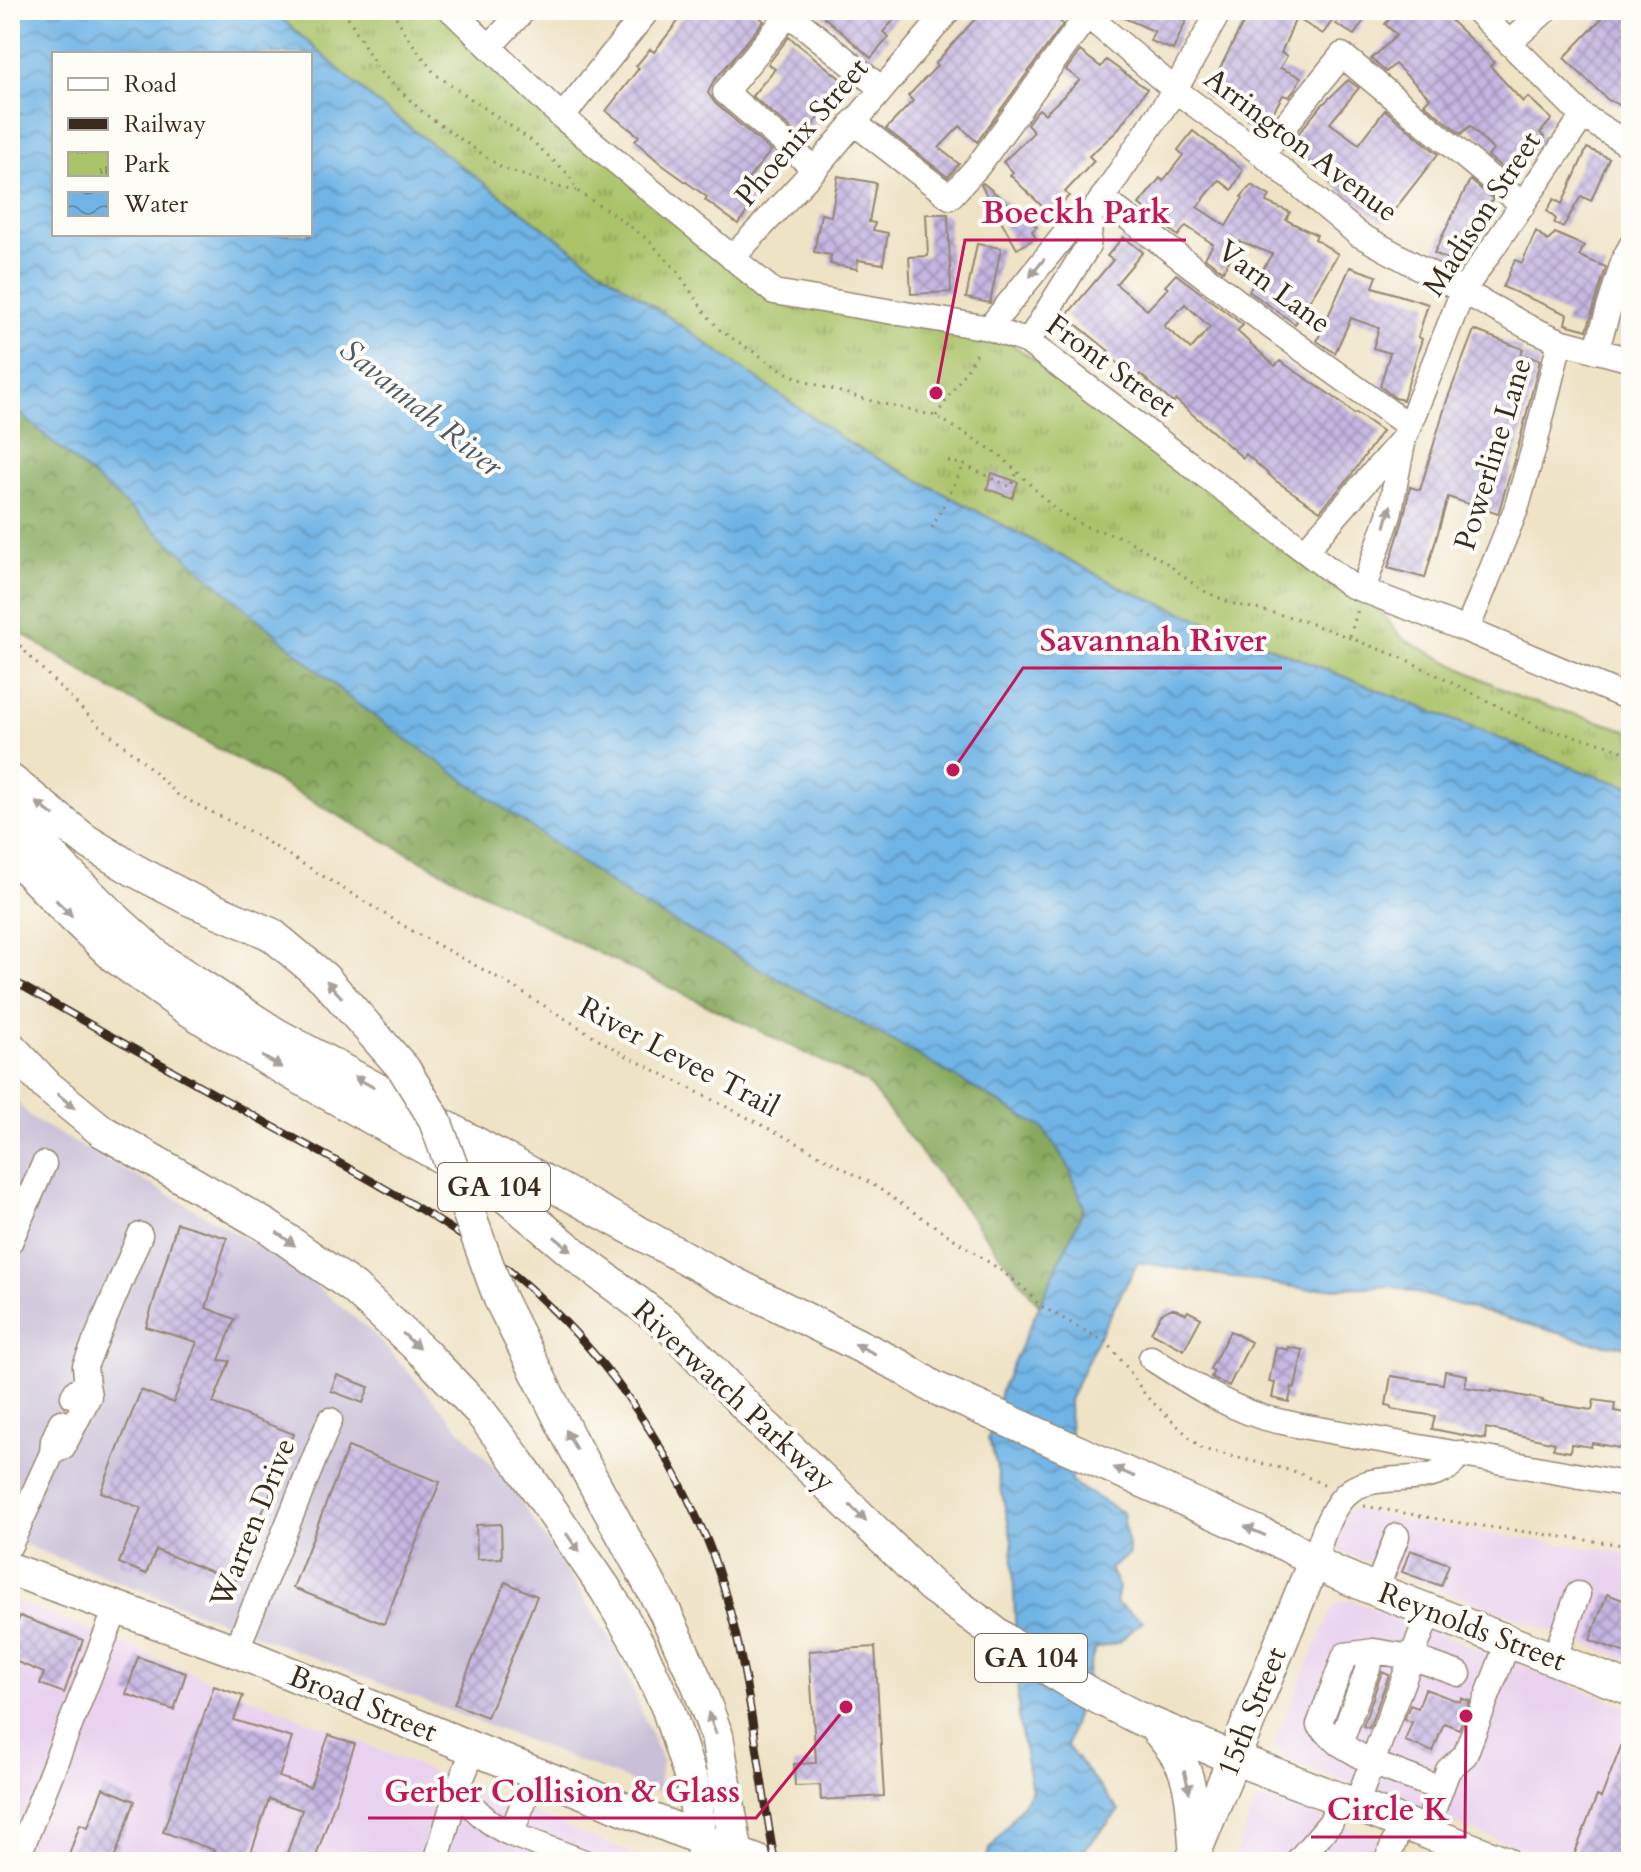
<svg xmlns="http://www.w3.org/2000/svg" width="1641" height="1872" font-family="Cardo,serif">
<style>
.built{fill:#e9d2ee}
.industrial{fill:#c9bfd7}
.forest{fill:url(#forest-crowns);stroke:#616a3e;stroke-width:2}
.park{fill:url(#park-tufts);stroke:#727644;stroke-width:2}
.water{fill:url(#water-waves);stroke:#566f82;stroke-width:2;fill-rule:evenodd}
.building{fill:url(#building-cross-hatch);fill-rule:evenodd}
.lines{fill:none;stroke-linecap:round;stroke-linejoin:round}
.minor-casing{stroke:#958672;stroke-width:27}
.major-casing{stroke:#958672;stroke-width:35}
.path{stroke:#958672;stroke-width:3;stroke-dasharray:2 6;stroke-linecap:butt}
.minor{stroke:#fff;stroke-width:24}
.major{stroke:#fff;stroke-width:32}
.rail-casing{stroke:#3b2a1e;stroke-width:8}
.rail{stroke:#fdfcf7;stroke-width:5;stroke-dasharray:15;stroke-linecap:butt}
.major-bridge-casing{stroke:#958672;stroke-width:35;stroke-linecap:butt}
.major-bridge{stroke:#fff;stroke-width:32}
.oneway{fill:#a79f9a}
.labels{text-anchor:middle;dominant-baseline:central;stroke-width:8;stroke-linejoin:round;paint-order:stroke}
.shield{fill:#fdfcf7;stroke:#75695f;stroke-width:2}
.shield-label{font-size:28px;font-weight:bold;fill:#3b2a1e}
.street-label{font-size:30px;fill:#3b2a1e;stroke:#fdfcf7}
.water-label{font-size:32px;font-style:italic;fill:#4e5a64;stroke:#fdfcf7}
.leader{fill:none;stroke:#c2185b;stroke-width:3}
.callout-dot{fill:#c2185b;stroke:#fdfcf7;stroke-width:3}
.callout-label{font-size:32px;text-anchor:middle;font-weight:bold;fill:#c2185b;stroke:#fdfcf7;stroke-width:8;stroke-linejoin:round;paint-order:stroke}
</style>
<defs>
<pattern id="forest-crowns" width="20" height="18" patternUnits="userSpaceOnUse" patternTransform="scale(2)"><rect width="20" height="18" fill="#87a95d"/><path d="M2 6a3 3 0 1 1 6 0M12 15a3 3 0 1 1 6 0" fill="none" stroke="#708a4c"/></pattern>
<pattern id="park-tufts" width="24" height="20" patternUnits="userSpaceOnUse" patternTransform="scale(2)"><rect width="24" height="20" fill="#aac369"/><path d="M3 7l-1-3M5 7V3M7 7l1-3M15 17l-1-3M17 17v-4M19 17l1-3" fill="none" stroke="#8c9f56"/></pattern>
<pattern id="water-waves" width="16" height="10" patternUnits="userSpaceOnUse" patternTransform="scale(2)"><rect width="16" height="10" fill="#70b4e6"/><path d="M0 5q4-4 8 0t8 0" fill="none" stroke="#5d93ba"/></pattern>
<pattern id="building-cross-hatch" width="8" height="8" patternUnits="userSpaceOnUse" patternTransform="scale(2)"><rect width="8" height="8" fill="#c5b6e2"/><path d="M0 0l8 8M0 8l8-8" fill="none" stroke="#a194b7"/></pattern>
</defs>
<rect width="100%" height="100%" fill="#fdfcf7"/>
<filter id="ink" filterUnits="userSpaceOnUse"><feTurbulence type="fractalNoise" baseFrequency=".0125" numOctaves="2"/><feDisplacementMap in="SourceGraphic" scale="16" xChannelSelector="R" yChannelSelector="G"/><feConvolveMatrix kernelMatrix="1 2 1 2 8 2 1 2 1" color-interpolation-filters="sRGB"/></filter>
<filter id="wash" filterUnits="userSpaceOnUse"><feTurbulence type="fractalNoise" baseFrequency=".006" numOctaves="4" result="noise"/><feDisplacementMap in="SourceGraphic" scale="32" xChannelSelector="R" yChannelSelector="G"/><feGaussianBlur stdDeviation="1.8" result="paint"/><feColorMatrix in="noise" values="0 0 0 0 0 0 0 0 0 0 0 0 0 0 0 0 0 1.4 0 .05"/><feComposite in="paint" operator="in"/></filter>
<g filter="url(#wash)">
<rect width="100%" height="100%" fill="#efe3c6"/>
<path class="built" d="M1349 1508 1415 1523 1631 1554V1661L1330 1548Z
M10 1598 652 1862H10Z
M1351 1600 1631 1708V1862H1557L1287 1760 1274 1744 1334 1604Z
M1270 1797 1437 1862H1233L1255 1803Z"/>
<path class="industrial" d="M10 1095 34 1120 182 1202 292 1266 375 1335 511 1486 613 1643 662 1761 658 1792 10 1539Z"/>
<path class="forest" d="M10 405 353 700 635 901 886 1037 1043 1128 1068 1165 1084 1208 1039 1305 867 1083 574 941 370 833 107 687 10 626Z"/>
<path class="park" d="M272 10H444L774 292 989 328 1363 590 1403 639 1520 698 1631 731V787L1589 774 1124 589 850 444 572 249 377 103Z"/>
<path class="water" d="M10 10H272L377 103 572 249 850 444 1124 589 1589 774 1631 787V1347L1590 1342 1392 1286 1306 1289 1138 1262 1098 1338 1069 1400 1071 1482 1123 1513 1129 1554 1110 1569 1119 1588 1116 1603 1143 1621 1119 1642 1095 1649 1067 1746 1119 1811 1073 1862H985L989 1851 1032 1791 1019 1722 1012 1541 995 1459 988 1439 1002 1387 1084 1208 1068 1165 1043 1128 886 1037 635 901 353 701 10 405ZM54 54H310V234H54Z"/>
<g id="blocks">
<path class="building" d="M687 10H752L764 21 713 82 708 93 715 103 771 151 748 179 763 190 738 224 705 200 707 197 661 164 635 141 639 136 606 111 639 68 636 66 650 49 654 52Z
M816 10H903L883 32 889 37 871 58Z
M983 10H1045L1063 24 977 142 960 126 939 148 959 164 948 177 886 129 913 101 908 96 937 66 935 64Z
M1106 10H1158L1186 21 1173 50 1150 41 1154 31Z
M1250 10H1314L1332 21 1323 34 1296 18 1281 53 1287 56 1280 68 1301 77 1296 88 1289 97 1283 95 1264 128 1248 119 1250 115 1208 91Z
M1344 10H1371L1354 35 1336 24Z
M1399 10H1440L1494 62 1490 66 1523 102 1528 97 1552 119 1540 133 1545 138 1524 160 1520 156 1506 171 1488 156 1493 150 1470 126 1461 134 1424 104 1430 98 1395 64 1386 72 1371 59 1397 35 1385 24Z
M1610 10H1625L1631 16V110L1608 100 1564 58Z
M789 37 847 84 802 138 752 96 775 69 768 64Z
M1080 51 1101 67 1106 60 1147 89 1116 132 1089 156 1094 161 1065 192 1069 196 1050 214 1010 175 1013 172 1003 162 1034 132 1027 124 1036 112 1039 109 1045 114 1080 80 1066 70Z
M1348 80 1359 88 1330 123 1359 144 1385 110 1438 154 1384 223 1330 182 1332 180 1288 146 1320 107Z
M1193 131 1243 170 1232 190 1219 180 1197 207 1226 226 1243 198 1241 197 1251 185 1270 196 1266 202 1290 212 1286 220 1317 235 1315 239 1338 254 1295 324 1249 291 1272 254 1240 241 1223 271 1205 258 1213 244 1186 226 1178 236 1139 204 1160 178 1163 181 1183 155 1178 150Z
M1587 148 1609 158 1591 201 1581 196 1563 227 1554 223 1556 219 1547 211 1554 199 1562 204Z
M838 176 876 183 869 222 875 223 873 230 888 233 883 264 858 260 857 269 830 264 831 255 814 252 821 214 831 216Z
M1470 180 1493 199 1462 237 1472 242 1460 265 1434 253Z
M983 183 1037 227 1032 231 1036 238 1017 249 981 185Z
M926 214H948L951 292 911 294 909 257 928 256Z
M1536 231 1548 241 1555 233 1584 246 1579 256 1606 267 1587 330 1565 324 1567 314 1503 287 1515 260 1522 263Z
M1123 237 1143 252 1116 284 1147 310 1168 288 1165 286 1176 274 1243 325 1237 331 1275 366 1280 361 1341 402 1354 414 1356 413 1382 431 1350 477 1320 511 1276 481 1246 454 1243 458 1176 400 1173 403 1140 374 1134 379 1107 353 1109 351 1066 316 1113 260 1107 256ZM1185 304 1210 327 1191 349 1164 326Z
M977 244 1001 248 990 303 966 298Z
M1350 267 1377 276 1373 287 1428 304 1418 337 1422 339 1403 400 1395 398 1380 386 1390 353 1373 348 1379 328 1351 318 1335 353 1317 341Z
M1474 330 1523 349 1521 354 1540 360 1520 440 1498 514 1448 497 1425 578 1388 568 1403 520 1410 487 1420 490 1447 400Z
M992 473 1018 482 1012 498 987 489Z
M177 1223 227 1238 206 1308 235 1319 219 1360 230 1361 213 1403 294 1434 235 1581 156 1550 146 1574 119 1563 141 1508 101 1492 141 1390 173 1403 197 1342 146 1327Z
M1170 1309H1175L1186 1314 1188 1311 1201 1318 1184 1350 1151 1332 1161 1314Z
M1230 1331 1251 1342 1229 1386 1211 1377 1214 1371 1210 1369Z
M1276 1347 1288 1350V1347L1303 1350 1295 1388 1292 1387 1289 1402 1272 1398 1275 1383 1269 1382Z
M1445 1371 1467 1375 1465 1387 1492 1392V1390L1543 1400 1542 1402 1592 1410 1594 1400 1615 1403 1614 1411 1631 1414V1450L1592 1443 1591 1447 1571 1444 1570 1452 1553 1449 1555 1443 1486 1428 1485 1439 1468 1436 1432 1429 1435 1416 1391 1409V1406L1386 1405 1391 1376 1443 1384Z
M337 1375 369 1387 363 1403 331 1391Z
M348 1447 440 1482 384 1624 293 1588Z
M501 1524 502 1558 477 1559 476 1525Z
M1410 1550 1449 1564 1441 1586 1402 1572Z
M505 1582 537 1596 487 1717 454 1704Z
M1607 1594 1631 1603V1655L1590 1640Z
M20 1616 83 1640 64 1693 40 1684 44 1673 10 1659V1642Z
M875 1647 884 1796 821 1800 820 1785 795 1786 794 1764 816 1763 809 1651Z
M138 1657 186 1673 174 1710 126 1694Z
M1382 1672 1389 1675 1369 1728 1363 1726Z
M214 1686 243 1696 234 1720 292 1738 279 1777 310 1787 329 1735 355 1744 314 1862H284L302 1810 269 1799 248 1862 213 1852 214 1850 163 1832Z
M1425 1689 1460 1702 1461 1698 1470 1701 1459 1729 1444 1723 1433 1752 1405 1741 1412 1722 1404 1719 1410 1705 1418 1708Z
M1630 1723 1631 1862H1584L1573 1858 1597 1796 1601 1798Z
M103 1788 135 1801 113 1862H86L69 1855 80 1824 88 1827Z"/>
</g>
</g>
<g filter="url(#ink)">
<use href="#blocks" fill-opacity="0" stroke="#958672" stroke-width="2"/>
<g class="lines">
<g class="minor-casing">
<path id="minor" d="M451 10 562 117 774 292 989 328 1028 342 1350 585 1467 630 1631 699
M784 10 882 89
M792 10 725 92 815 169
M1081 10 1175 90 1262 154 1358 234 1530 328 1560 341 1631 360
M1476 10 1583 116 1631 146
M1509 43 1546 10
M490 46 524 10
M562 117 648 10
M853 122 950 197 978 166 1091 10
M1262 154 1342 55 1523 205
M1102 198 1266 323 1409 426
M732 258 815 169 949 10
M989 328 1070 228 1091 215 1175 90 1220 10
M1028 342 1088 246 1091 215
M1596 351 1624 259 1631 246
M1305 551 1402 440
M1363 590 1389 515 1404 438 1463 291 1583 116
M1467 630 1516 509 1535 444 1560 341
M10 1242 44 1164
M1151 1358C1185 1380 1220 1403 1259 1416 1271 1420 1284 1422 1296 1425L1631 1485
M87 1385 85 1366 140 1235
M61 1422 53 1441 52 1453 63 1447 89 1396 87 1385 77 1390 73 1396
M10 1545 52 1453
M1314 1562C1321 1539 1330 1505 1351 1490 1378 1472 1422 1486 1448 1468 1453 1464 1456 1459 1459 1453
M1376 1590 1397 1536
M236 1651 330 1420
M1554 1659 1578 1594
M1340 1744 1374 1651
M535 1773 511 1834 584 1862
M1441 1789 1372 1763 1340 1744 1319 1725 1345 1655 1374 1651 1411 1657 1459 1674
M457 1790C475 1809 486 1823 511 1834
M1356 1805 1429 1612
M1425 1832 1448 1770 1465 1755 1508 1642
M16 1862 116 1609
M436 1862 457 1790 474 1749
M1297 1862 1331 1822 1339 1799
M1386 1862 1402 1823"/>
</g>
<g class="major-casing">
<path id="major" d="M10 780 85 840 134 870 191 900 271 934 324 978 404 1069
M10 809 60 865 110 914 161 960 274 1033 709 1271 900 1366 933 1387 1288 1546 1332 1571 1376 1590 1631 1689
M10 852 65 909 114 956 183 1006 270 1061 493 1186 589 1266 669 1326 762 1423 827 1484 931 1586 1027 1656 1087 1692 1138 1718 1233 1758 1504 1862
M10 1047 47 1086 102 1131 267 1226 354 1288 424 1353 478 1409 519 1463 606 1590 638 1644 668 1709 692 1782 704 1862
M500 1299 570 1439 665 1612 698 1685 717 1736 738 1862
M10 1569 236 1651 474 1749 759 1862
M1153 1725C1164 1738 1176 1751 1183 1767 1193 1791 1193 1819 1195 1844
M1191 1862 1314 1562"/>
</g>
<path class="path" d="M344 10 379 71 425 114 502 168 558 187 576 191
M392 10 407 36 435 74 532 141 569 175 577 191 622 220 649 241 677 271 706 314 721 331 787 373 807 382 875 402 936 416 1000 455 1056 510 1084 526 1124 538 1164 561 1200 589 1230 603 1295 618 1350 638 1405 659 1541 728 1606 744 1631 755
M936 416 978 352 979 349
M948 461 964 465 1011 487 1017 472
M932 528 964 465
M10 633 29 656 96 723 143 761 178 795 251 832 414 932 502 980 623 1054 803 1146 872 1184 996 1267 1024 1288 1039 1305 1098 1338 1106 1341 1128 1369 1146 1396 1202 1449 1297 1472 1326 1486
M1350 636 1358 609
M1364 1506 1467 1524 1631 1546"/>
<use href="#minor" class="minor"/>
<use href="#major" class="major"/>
<g class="rail-casing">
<path id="rail" d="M10 979C97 1029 185 1077 272 1126 352 1170 436 1213 507 1269 589 1335 653 1421 696 1516 702 1529 709 1542 713 1556 749 1655 756 1759 775 1862"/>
</g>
<use href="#rail" class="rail"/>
<g class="major-bridge-casing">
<path id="major-bridge" d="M404 1069 434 1118 500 1299"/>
</g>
<use href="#major-bridge" class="major-bridge"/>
</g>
<defs><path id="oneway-solid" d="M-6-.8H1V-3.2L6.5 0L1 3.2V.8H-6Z" transform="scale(2)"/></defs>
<g class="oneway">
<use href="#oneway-solid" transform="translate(1037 268) rotate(129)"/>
<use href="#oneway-solid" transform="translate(1388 516) rotate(-75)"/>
<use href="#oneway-solid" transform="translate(45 809) rotate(-142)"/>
<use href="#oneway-solid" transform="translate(64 908) rotate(45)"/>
<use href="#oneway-solid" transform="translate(334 989) rotate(-132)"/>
<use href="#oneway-solid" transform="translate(272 1062) rotate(30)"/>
<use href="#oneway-solid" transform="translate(364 1082) rotate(-151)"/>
<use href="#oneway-solid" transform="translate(66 1101) rotate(40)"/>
<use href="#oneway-solid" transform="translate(286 1239) rotate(36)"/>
<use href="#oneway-solid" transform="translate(563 1244) rotate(40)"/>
<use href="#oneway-solid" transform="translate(411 1341) rotate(43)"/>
<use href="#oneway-solid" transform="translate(865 1349) rotate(-154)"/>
<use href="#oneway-solid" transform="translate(571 1440) rotate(-118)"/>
<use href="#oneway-solid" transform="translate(1124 1472) rotate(-156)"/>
<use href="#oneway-solid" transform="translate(858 1513) rotate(44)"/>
<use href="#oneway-solid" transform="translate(1255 1531) rotate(-156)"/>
<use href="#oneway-solid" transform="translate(573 1543) rotate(55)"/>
<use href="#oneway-solid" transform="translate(712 1723) rotate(-110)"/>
<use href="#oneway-solid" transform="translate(1187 1782) rotate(76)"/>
</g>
</g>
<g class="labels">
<g class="shield">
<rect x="438" y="1163" width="112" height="48" rx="6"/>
<rect x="975" y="1634" width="112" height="48" rx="6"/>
</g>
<g class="shield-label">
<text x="494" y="1187">GA 104</text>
<text x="1031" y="1658">GA 104</text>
</g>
<g class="street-label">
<text transform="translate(802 132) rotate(-49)">Phoenix Street</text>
<text transform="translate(1301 145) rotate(37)">Arrington Avenue</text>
<text transform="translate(1482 214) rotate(-57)">Madison Street</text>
<text transform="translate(1274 287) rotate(37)">Varn Lane</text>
<text transform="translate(1111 366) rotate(36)">Front Street</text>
<text transform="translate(1493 454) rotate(-73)">Powerline Lane</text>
<text transform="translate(679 1057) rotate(28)">River Levee Trail</text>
<text transform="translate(734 1396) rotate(43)">Riverwatch Parkway</text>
<text transform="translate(253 1523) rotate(-68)">Warren Drive</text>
<text transform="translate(1472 1627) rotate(21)">Reynolds Street</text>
<text transform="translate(363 1704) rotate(22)">Broad Street</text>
<text transform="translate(1252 1712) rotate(-68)">15th Street</text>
</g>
<g class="water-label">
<text transform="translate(421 408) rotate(39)">Savannah River</text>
</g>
</g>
<path class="leader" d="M936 393L965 240H1186M953 770L1023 668H1282M846 1707L756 1818H368M1466 1716L1465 1837H1311"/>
<g class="callout-dot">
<circle cx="936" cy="393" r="8"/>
<circle cx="953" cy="770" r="8"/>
<circle cx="846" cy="1707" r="8"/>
<circle cx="1466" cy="1716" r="8"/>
</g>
<g class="callout-label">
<text x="1076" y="223">Boeckh Park</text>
<text x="1153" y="651">Savannah River</text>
<text x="562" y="1802">Gerber Collision &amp; Glass</text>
<text x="1388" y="1820">Circle K</text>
</g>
<rect width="1641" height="1872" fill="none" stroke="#fdfcf7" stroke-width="40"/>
<rect x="52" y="52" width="260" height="184" fill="#fdfcf7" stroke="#afa8a0" stroke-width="2"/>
<rect x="68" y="78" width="40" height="12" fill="#ffffff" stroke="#afa8a0" stroke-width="2"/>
<text x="124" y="92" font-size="24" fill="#3b2a1e">Road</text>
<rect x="68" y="118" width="40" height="12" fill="#3b2a1e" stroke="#afa8a0" stroke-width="2"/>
<text x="124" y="132" font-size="24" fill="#3b2a1e">Railway</text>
<rect x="68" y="152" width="40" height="24" fill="url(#park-tufts)" stroke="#afa8a0" stroke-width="2"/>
<text x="124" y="172" font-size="24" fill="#3b2a1e">Park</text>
<rect x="68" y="192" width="40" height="24" fill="url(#water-waves)" stroke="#afa8a0" stroke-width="2"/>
<text x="124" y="212" font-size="24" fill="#3b2a1e">Water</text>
</svg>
